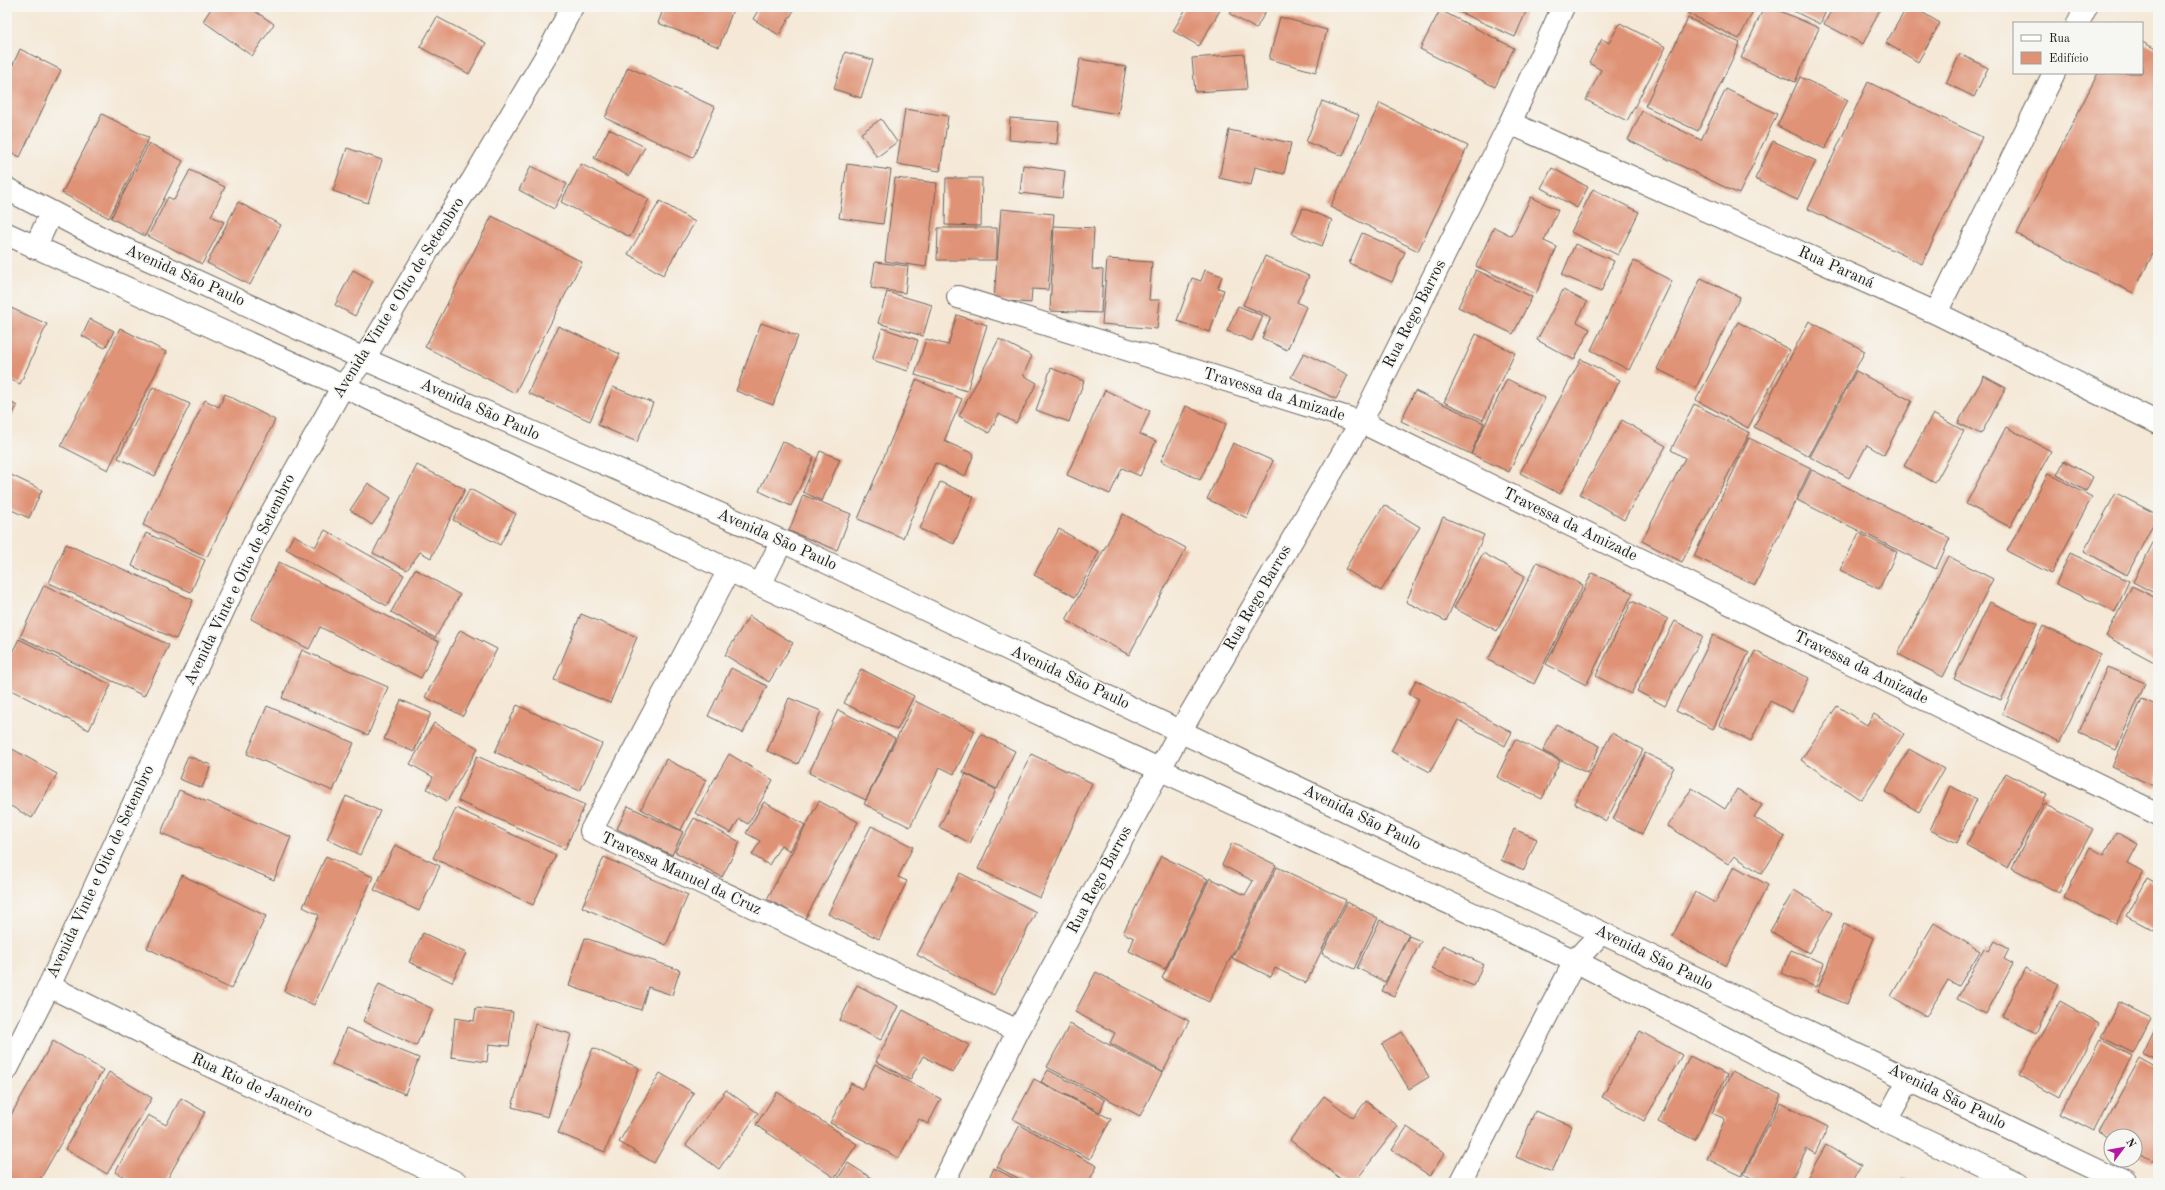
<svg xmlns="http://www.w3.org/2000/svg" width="2165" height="1190" font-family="'Old Standard TT',serif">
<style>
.building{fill:#df9275}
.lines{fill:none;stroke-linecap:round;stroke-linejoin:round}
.minor-casing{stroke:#68635d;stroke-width:24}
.tertiary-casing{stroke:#68635d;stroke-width:24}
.minor{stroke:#fff;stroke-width:22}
.tertiary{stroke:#fff;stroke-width:22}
.labels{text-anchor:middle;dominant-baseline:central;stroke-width:3.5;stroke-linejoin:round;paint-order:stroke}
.street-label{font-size:16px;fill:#1c1c1c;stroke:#f6f6f2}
</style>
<rect width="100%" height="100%" fill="#f6f6f2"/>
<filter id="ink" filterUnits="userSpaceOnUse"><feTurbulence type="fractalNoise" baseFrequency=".025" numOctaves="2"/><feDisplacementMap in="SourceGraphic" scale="8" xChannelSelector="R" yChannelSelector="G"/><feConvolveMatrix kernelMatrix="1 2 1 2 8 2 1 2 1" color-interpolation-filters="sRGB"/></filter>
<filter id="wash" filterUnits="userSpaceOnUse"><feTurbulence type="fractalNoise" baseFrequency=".012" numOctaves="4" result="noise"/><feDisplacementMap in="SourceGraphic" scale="16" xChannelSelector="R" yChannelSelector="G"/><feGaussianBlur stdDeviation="0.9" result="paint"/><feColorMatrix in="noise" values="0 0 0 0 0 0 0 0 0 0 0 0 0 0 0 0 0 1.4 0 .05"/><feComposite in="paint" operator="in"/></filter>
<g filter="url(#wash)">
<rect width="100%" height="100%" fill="#f5e8d6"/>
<g id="blocks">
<path class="building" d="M212 7H249L274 24 252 56 203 21Z
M664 7H734L719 47 658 23Z
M760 7H796L779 35 753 19Z
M1187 7H1222L1199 46 1173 31Z
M1234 7H1268L1256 29 1230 14Z
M1448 7H1528L1515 37Z
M1689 7H1755L1739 39 1687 13Z
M1764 7H1771L1819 28 1795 82 1741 58Z
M1785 7H1828L1820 24Z
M1833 7H1881L1863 44 1824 24Z
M1907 7H1913L1940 23 1918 62 1886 43Z
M1440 10 1514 48 1495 87 1420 49Z
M437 17 486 43 469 74 420 47Z
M1280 17 1327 30 1316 72 1269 59Z
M1688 18 1740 43 1698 131 1645 106Z
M1620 23 1666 47 1627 121 1586 100 1601 70 1589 63 1602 39 1609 43Z
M2142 42 2158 50V244L2133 293 2017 234 2098 73H2142Z
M20 49 61 70 20 157 7 150V70L10 71Z
M845 52 873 60 861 98 834 89Z
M1244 54 1247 89 1195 92 1192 58Z
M1960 54 1988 68 1974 97 1946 83Z
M1080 59 1126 67 1118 114 1072 106Z
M628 67 715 107 693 158 605 118Z
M1800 77 1848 100 1825 149 1777 126Z
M1868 82 1982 137 1922 264 1808 209Z
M1726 89 1777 114 1739 194 1628 140 1642 111 1701 140Z
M1322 101 1359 115 1343 156 1306 142Z
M1380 103 1468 146 1418 251 1330 207Z
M905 109 948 116 940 171 897 164Z
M102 114 149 138 109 218 62 193Z
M1010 118 1059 122 1057 144 1009 140Z
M881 119 897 142 877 157 861 133Z
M609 129 645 147 629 176 594 158Z
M1229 130 1291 143 1284 174 1255 167 1251 185 1219 178Z
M1773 141 1816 161 1797 200 1755 179Z
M149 143 183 161 145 236 111 218Z
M347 148 382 160 368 203 333 191Z
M581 164 649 199 630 237 561 202Z
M847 164 891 170 883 224 839 218Z
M1023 165 1065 171 1062 198 1020 193Z
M531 166 567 184 554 209 519 190Z
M1552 168 1588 187 1577 208 1541 188Z
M190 170 225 187 211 216 224 222 202 264 148 236 168 197 174 200Z
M895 178 937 183 926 267 885 261Z
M946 178H982L981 226 945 225Z
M1593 189 1639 212 1618 255 1571 232Z
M1531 197 1558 210 1544 241 1557 247 1536 294 1476 266 1494 227 1512 236Z
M660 201 695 222 663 275 628 254Z
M238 202 281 225 250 285 207 263Z
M1303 208 1332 220 1322 246 1292 234Z
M1001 209 1054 214 1048 290 1032 289 1031 303 994 300Z
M492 216 582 262 515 393 425 347Z
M1054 226 1094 228 1092 269 1103 270 1101 313 1050 311Z
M938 228H997V260H937Z
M1362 233 1405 252 1392 282 1349 263Z
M1575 244 1614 261 1601 292 1562 275Z
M1265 256 1309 276 1297 302 1306 307 1287 350 1262 338 1271 317 1243 305Z
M1107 259 1152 262 1149 300H1160L1157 329 1102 324Z
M1634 261 1672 281 1629 370 1591 350Z
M875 262 908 266 905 293 871 288Z
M353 270 373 281 355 316 335 305Z
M1205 270 1222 276 1218 288 1224 290 1210 332 1177 321 1192 278 1201 281Z
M1476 270 1532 297 1513 334 1458 307Z
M1701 278 1740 297 1696 388 1657 369Z
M1563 290 1587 302 1577 322 1590 329 1574 360 1537 340Z
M887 292 932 305 923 336 878 323Z
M1238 306 1263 316 1252 341 1227 331Z
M11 308 47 324 20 384 7 378V317Z
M957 315 987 325 967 391 915 375 926 339 948 345Z
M90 319 114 331 105 348 82 336Z
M1809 321 1865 351 1809 456 1754 427Z
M1738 322 1790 350 1748 428 1696 400Z
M761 323 798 336 773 405 736 391Z
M558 326 620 354 590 421 528 393Z
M120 328 166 352 108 470 61 446Z
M882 328 918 340 908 371 872 360Z
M1476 334 1515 353 1483 420 1444 402Z
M999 339 1032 356 1023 375 1037 383 1016 423 999 414 989 433 959 416Z
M1304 353 1348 375 1336 399 1291 377Z
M1581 359 1620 380 1560 494 1520 473Z
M1051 368 1084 381 1069 422 1036 410Z
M1856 371 1912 401 1884 455 1867 445 1849 478 1810 457Z
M1984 376 2006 388 1981 434 1958 423Z
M1507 379 1545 398 1509 472 1471 454Z
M916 380 962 399 944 441 974 454 965 476 935 463 903 538 858 519Z
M153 387 190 404 155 476 118 458Z
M613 387 653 403 637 442 598 425Z
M1105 390 1150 411 1140 434 1156 441 1140 476 1122 468 1110 494 1067 475Z
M1415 391 1484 423 1471 454 1401 421Z
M225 394 275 420 207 557 143 525 205 400 219 407Z
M7 400 17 406 7 426Z
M1694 404 1750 433 1682 562 1642 541 1685 458 1671 450Z
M1186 406 1226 424 1200 480 1161 461Z
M1933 414 1964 431 1935 483 1904 466Z
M1622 420 1666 446 1624 520 1580 494Z
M2006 427 2051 451 2010 527 1966 504Z
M1749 438 1811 468 1755 585 1694 556Z
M782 441 814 457 791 506 759 491Z
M1233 443 1273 461 1247 518 1207 499Z
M820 451 840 459 822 501 803 492Z
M2064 461 2093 477 2086 491 2057 475Z
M417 465 465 489 431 558 420 552 407 570 373 553Z
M1812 470 1950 538 1936 569 1797 500Z
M7 473 42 490 29 518 7 508Z
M2048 473 2092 497 2051 574 2007 551Z
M940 482 974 497 954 544 920 529Z
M368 483 391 498 372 525 350 510Z
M470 489 516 514 500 545 453 520Z
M2116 493 2158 515 2127 575 2084 551Z
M803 495 851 514 837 550 789 531Z
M1384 505 1420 527 1381 591 1345 569Z
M1123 514 1186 548 1129 655 1066 620Z
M1443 517 1484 535 1446 621 1406 602Z
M1059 529 1099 552 1075 597 1034 575Z
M325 530 404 575 387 606 286 549 294 535 315 547Z
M146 533 205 560 191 592 132 566Z
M1859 533 1897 552 1879 589 1840 570Z
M2158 533V595L2133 582Z
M66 544 193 600 176 639 49 583Z
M1483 553 1525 576 1497 631 1454 608Z
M2070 553 2129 581 2115 612 2056 584Z
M1948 556 1993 579 1943 677 1898 654Z
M279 562 439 642 421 678 320 627 309 649 251 619Z
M1537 562 1583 585 1534 684 1488 660Z
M415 569 460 595 435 638 391 612Z
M1592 573 1633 593 1586 685 1546 664Z
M44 585 169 645 144 696 20 637Z
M2132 586 2158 599V664L2106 636Z
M1632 601 1668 619 1631 694 1596 676Z
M1990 602 2037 624 2001 700 1954 679Z
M581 614 637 637 610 703 554 680Z
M749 616 793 643 769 682 725 655Z
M1675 621 1703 636 1665 706 1637 691Z
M2043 626 2101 654 2060 742 2002 714Z
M460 630 497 649 463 716 425 697Z
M1713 635 1749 652 1713 729 1676 711Z
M19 639 111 685 89 730 7 688V662Z
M302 650 388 687 368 735 282 698Z
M1755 651 1809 678 1792 712 1770 701 1751 741 1719 725Z
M2107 667 2145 683 2116 750 2079 733Z
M731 668 767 686 743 733 708 716Z
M861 669 914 696 897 730 844 703Z
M1416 680 1512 732 1505 746 1458 720 1430 772 1391 751 1419 699 1409 694Z
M789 698 821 711 798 764 767 751Z
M2142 699 2158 706V788L2112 767Z
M401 700 431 713 414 752 384 739Z
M915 701 975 731 954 774 940 767 910 827 864 804Z
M517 705 602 744 580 791 495 752Z
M267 706 354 743 333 791 247 754Z
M1837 706 1867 725 1874 714 1904 734 1861 800 1801 760Z
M838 710 895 738 866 800 809 773Z
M434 723 478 748 447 801 427 789 433 777 410 764Z
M1556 724 1600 746 1587 773 1543 751Z
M1612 733 1643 750 1606 821 1574 803Z
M981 734 1015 751 997 789 963 772Z
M1515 739 1560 761 1542 799 1497 777Z
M7 746 57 774 32 818 7 804Z
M1909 749 1944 769 1919 812 1885 792Z
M1645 753 1674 767 1642 834 1613 819Z
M729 754 773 780 748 824 739 819 731 833 695 813Z
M1031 754 1092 783 1040 898 978 869Z
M188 756 211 765 202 788 179 779Z
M477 756 585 805 565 849 458 801Z
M666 759 706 780 681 830 641 809Z
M2006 773 2047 795 2008 868 1966 845Z
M966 774 996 790 970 843 939 827Z
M1950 786 1977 799 1957 843 1930 830Z
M1692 788 1725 809 1737 789 1762 805 1754 817 1785 837 1762 874 1734 856 1728 864 1668 826Z
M179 790 291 837 274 880 161 833Z
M346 796 380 811 360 855 327 839Z
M819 801 858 822 805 919 767 899Z
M764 802 805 825 790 851 781 845 769 865 752 855 760 841 746 833Z
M2045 804 2093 829 2059 893 2012 868Z
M628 806 683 832 672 855 617 829Z
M456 808 556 855 533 905 433 858Z
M694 818 740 842 722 877 675 852Z
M871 826 913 847 898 877 907 881 879 939 828 914Z
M1514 829 1537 839 1524 870 1501 860Z
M2116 832 2138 844 2128 863 2143 871 2116 924 2064 898 2090 847 2104 855Z
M1232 843 1276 865 1209 1002 1162 978 1210 878 1245 895 1253 881 1222 865Z
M395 845 440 866 419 911 374 890Z
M326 856 373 877 314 1005 284 991 319 915 303 907Z
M1161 856 1208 879 1165 969 1129 951 1134 938 1123 933Z
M604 857 688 895 666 945 582 907Z
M1734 866 1768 885 1726 966 1672 937 1695 892 1715 903Z
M1277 867 1346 900 1306 983 1275 968 1271 977 1232 958Z
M960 873 1036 912 994 995 917 955Z
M182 875 266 916 231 989 147 948Z
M2147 879 2158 885V933L2127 916Z
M1794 890 1832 913 1809 953 1770 931Z
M1347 902 1378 918 1354 969 1322 954Z
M1380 920 1409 934 1385 982 1357 968Z
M1934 923 1980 951 1959 986 1948 980 1926 1017 1891 996Z
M1844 924 1874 938 1847 1004 1817 992Z
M423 933 466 953 452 982 409 962Z
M1409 936 1421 941 1394 996 1382 991Z
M585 938 680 970 672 995 648 987 641 1010 569 986Z
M1995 941 2009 949 2004 959 2013 964 1986 1014 1957 999 1984 948 1989 951Z
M1443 945 1483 964 1474 986 1432 969Z
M1791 950 1824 963 1816 987 1781 973Z
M2025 968 2059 984 2036 1033 2002 1016Z
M1096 972 1189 1021 1163 1072 1110 1043 1115 1033 1075 1012Z
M379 984 433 1009 416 1046 363 1021Z
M857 985 898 1006 881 1040 840 1020Z
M2060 1001 2099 1023 2059 1097 2019 1075Z
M2119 1002 2151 1018 2133 1053 2101 1037Z
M476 1008 513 1012 509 1046 489 1044 487 1062 451 1057 455 1018 474 1021Z
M903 1010 969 1045 953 1073 923 1056 910 1080 876 1061Z
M2158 1022V1060L2143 1053Z
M535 1024 571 1034 548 1117 512 1107Z
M1070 1024 1162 1073 1140 1116 1047 1067Z
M346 1028 419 1058 405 1094 332 1064Z
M1640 1031 1682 1055 1644 1121 1602 1097Z
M1402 1032 1429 1077 1409 1089 1382 1044Z
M2100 1039 2132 1056 2094 1131 2061 1114Z
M53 1041 103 1070 38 1183H7V1122Z
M593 1048 639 1068 605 1152 558 1133Z
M1690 1056 1727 1075 1695 1140 1658 1122Z
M2140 1058 2158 1068V1153L2152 1163 2135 1153V1136H2111V1140L2099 1133Z
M875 1064 941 1099 928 1124 919 1119 899 1158 830 1123 851 1083 862 1089Z
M1048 1070 1105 1100 1100 1112 1041 1082Z
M1732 1071 1781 1095 1742 1176 1707 1159 1725 1119 1712 1113Z
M109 1072 152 1098 107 1174 65 1149Z
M660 1073 694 1093 654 1163 619 1142Z
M1034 1079 1111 1119 1090 1159 1013 1119Z
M726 1090 758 1113 719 1169 686 1145Z
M777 1092 857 1144 835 1178 756 1125Z
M1324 1096 1353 1118 1366 1101 1398 1126 1354 1183H1346L1290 1140Z
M181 1098 205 1112 165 1183H136L115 1172 148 1115 166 1125Z
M1780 1103 1828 1127 1815 1154 1807 1149 1790 1183H1761L1744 1174Z
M1535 1111 1572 1126 1552 1172 1516 1157Z
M1020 1125 1097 1166 1088 1183H1027L997 1167Z
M1407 1127 1445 1153 1430 1176 1392 1150Z
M1826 1145 1861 1166 1851 1183H1804Z
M848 1163 876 1181 875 1183H835Z
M994 1168 1022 1183H987Z
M1903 1178 1915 1183H1900Z
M665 1179 673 1183H662Z"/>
</g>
</g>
<g filter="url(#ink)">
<use href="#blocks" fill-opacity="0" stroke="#68635d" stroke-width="1"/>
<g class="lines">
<g class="minor-casing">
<path id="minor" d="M2078 23 2086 7
M1510 123 1936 313 2158 423
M958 297 1361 422 2158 814
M1936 313 2054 73
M729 570 591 831 1018 1031
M49 986 181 1052 457 1183
M7 1069 49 986 254 544 343 386 364 359 444 223 472 181 549 51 572 7
M943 1183 1018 1031 1181 730 1361 422 1510 123 1563 7
M1460 1183 1575 961 1601 933"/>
</g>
<g class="tertiary-casing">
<path id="tertiary" d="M7 189 107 241 179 273 364 359 782 541 2125 1183
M7 234 343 386 760 585 1575 961 1886 1121 2017 1183
M35 248 51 213
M760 585 782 541
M1886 1121 1909 1079"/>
</g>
<use href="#minor" class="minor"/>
<use href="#tertiary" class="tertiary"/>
</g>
</g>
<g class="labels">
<g class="street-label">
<text transform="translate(1836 268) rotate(24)">Rua Paraná</text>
<text transform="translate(185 276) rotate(24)">Avenida São Paulo</text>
<text transform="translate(399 298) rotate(-58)">Avenida Vinte e Oito de Setembro</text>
<text transform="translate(1415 314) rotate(-63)">Rua Rego Barros</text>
<text transform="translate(1274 395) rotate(17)">Travessa da Amizade</text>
<text transform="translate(480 410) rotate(24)">Avenida São Paulo</text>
<text transform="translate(1570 525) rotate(26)">Travessa da Amizade</text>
<text transform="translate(777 540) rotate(24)">Avenida São Paulo</text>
<text transform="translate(240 580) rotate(-64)">Avenida Vinte e Oito de Setembro</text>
<text transform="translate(1258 598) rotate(-60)">Rua Rego Barros</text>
<text transform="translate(1861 668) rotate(26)">Travessa da Amizade</text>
<text transform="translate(1070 678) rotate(25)">Avenida São Paulo</text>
<text transform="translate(1362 818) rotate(26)">Avenida São Paulo</text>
<text transform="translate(101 872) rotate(-65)">Avenida Vinte e Oito de Setembro</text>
<text transform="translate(681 874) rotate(25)">Travessa Manuel da Cruz</text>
<text transform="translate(1100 880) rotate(-62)">Rua Rego Barros</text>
<text transform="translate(1654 958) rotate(26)">Avenida São Paulo</text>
<text transform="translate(252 1086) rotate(25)">Rua Rio de Janeiro</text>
<text transform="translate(1947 1097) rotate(26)">Avenida São Paulo</text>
</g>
</g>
<rect width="2165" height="1190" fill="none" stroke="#f6f6f2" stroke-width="24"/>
<rect x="2013" y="22" width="130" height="52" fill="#f6f6f2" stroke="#9f9f9c"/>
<rect x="2021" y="35" width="20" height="6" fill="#ffffff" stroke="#9f9f9c"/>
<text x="2049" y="42" font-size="12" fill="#1c1c1c">Rua</text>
<rect x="2021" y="52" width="20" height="12" fill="#df9275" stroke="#9f9f9c"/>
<text x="2049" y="62" font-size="12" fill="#1c1c1c">Edifício</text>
<g transform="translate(2123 1148) rotate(58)"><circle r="19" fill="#f6f6f2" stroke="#9f9f9c"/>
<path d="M0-3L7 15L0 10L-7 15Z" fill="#b5179e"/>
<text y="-6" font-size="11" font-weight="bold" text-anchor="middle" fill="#1c1c1c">N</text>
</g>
</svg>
